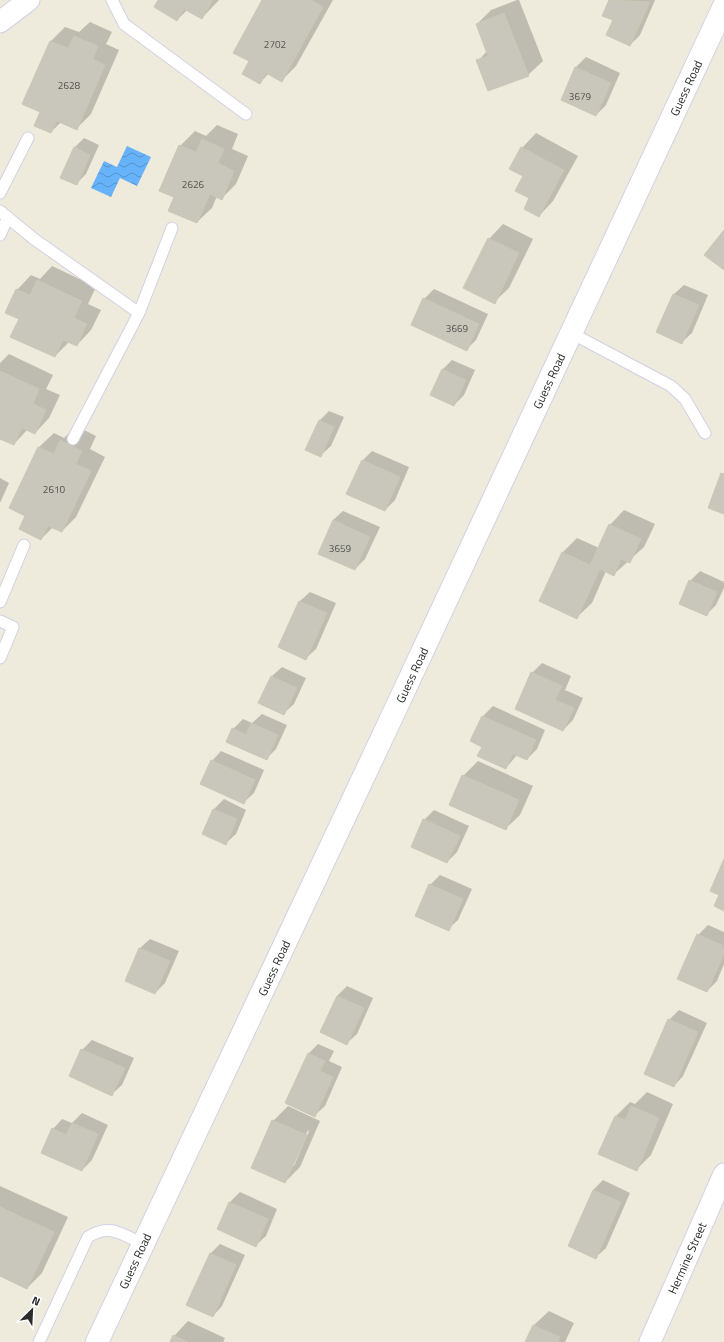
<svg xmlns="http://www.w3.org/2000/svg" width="724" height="1342" font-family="'Titillium Web',sans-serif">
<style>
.water{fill:url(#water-waves)}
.shadow{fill:#0003;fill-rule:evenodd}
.building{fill:#c9c7bb;stroke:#cac7b5}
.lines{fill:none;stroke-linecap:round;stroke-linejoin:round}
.lane-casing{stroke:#d2d1e5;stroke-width:13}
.street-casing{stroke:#d2d1e5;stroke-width:23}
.secondary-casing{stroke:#d2d1e5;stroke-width:24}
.lane{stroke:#fff;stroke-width:11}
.street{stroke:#fff;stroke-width:21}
.secondary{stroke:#fff;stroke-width:22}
.labels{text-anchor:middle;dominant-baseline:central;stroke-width:3;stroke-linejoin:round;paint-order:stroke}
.number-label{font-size:10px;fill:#52524f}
.street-label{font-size:12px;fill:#2b2b2b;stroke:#fff}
</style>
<defs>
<pattern id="water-waves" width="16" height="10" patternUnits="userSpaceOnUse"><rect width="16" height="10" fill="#67b3f9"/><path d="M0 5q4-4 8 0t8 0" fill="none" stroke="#5592ca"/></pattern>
</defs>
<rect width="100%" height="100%" fill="#eeeadc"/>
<path class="water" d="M127 146 151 157 137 186 120 178 111 197 91 188 104 161 117 167Z"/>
<path class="shadow" d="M160 0H219L202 18 187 10 177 20Z
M263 0H333L296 66 282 80 269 73 260 83 250 61Z
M517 0H519L543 61 528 75 478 61 487 51 477 24 491 10Z
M610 0H655L640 35 630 45 614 20 604 15Z
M90 22 112 32 106 44 119 50 91 114 76 129 61 122 51 132 41 112 23 104 51 41 65 27 79 32Z
M586 57 620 73 606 105 596 115 562 100 576 67Z
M217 125 238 134 232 149 248 156 236 184 222 198 217 196 212 208 197 222 175 197 180 146 195 131 206 136Z
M536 133 578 156 553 201 539 216 531 198 525 176 522 148Z
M84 138 99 145 86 174 76 184 74 148Z
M503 224 533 239 509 288 494 302 489 239Z
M52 266 96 287 88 304 101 310 91 330 77 345 69 342 55 356 17 290 31 275 40 279Z
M684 285 708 295 692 333 682 342 674 294Z
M434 289 488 314 476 340 466 350 424 299Z
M9 354 53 375 46 389 60 395 49 418 35 433 28 429 14 444 0 438V363Z
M452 360 475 370 464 395 454 405 442 370Z
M329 411 344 417 331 446 321 455 319 421Z
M76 426 96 436 90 449 105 457 76 517 62 531 53 527 41 539 26 516 10 508 39 447 54 433 64 438Z
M372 451 409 467 395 500 385 510 363 460Z
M0 478 9 483 0 503Z
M624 510 655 524 644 547 613 575 606 571 592 603 577 617 540 601 563 552 577 538 599 548 610 525Z
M343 511 380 527 365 559 355 569 333 520Z
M700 571 724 582V588L716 605 706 615 690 581Z
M310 592 336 603 316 649 306 658 300 601Z
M542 663 571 676 565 690 583 698 573 720 563 730 532 673Z
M282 667 306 678 294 704 284 713 260 702 272 676Z
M493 706 545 730 537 749 527 759 517 755 506 768 483 746 472 741 483 716Z
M262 714 287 725 276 749 266 759 233 729 243 719 252 723Z
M221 751 264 770 254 793 244 802 212 761Z
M478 761 533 786 520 815 505 829 463 776Z
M224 799 246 810 236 834 226 843 203 833 214 809Z
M434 810 469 826 457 852 447 862 424 820Z
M440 875 472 889 458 920 448 929 430 885Z
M708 925 724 932V964L717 981 707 991 698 935Z
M150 939 179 951 165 983 155 993 126 980 140 948Z
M347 986 373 998 357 1034 347 1043 321 1032 337 996Z
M679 1010 707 1023 683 1076 674 1086 669 1020Z
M92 1040 134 1058 122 1085 112 1094 82 1050Z
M318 1044 334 1051 329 1061 342 1067 325 1106 315 1115 308 1054Z
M647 1092 673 1104 651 1155 636 1170 599 1154 616 1116 630 1102 635 1104Z
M288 1106 320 1121 300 1167 285 1182 273 1121ZM308 1130 309 1131 294 1166H292Z
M82 1113 108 1125 92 1160 82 1170 53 1129 62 1119 72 1123Z
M603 1180 630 1193 606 1248 596 1257 593 1190Z
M0 1186 68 1217 42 1273 27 1288 0 1275Z
M240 1192 277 1209 266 1236 256 1245 218 1229 230 1202Z
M220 1244 245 1255 222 1306 213 1316 211 1253Z
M549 1311 574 1323 565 1342H526L534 1325Z
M188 1321 225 1338 223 1342H171L174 1336Z"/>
<path class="building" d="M158 0H213L202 19 184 9 177 21 154 7Z
M262 0H311L323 7 282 82 266 73 260 84 242 74 249 61 233 53Z
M609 0 650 2 630 46 606 35 613 20 602 16Z
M504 13 529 76 488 91 476 60 488 56 476 24Z
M74 36 98 46 93 59 105 65 77 130 57 121 51 133 34 126 40 112 22 104 50 41 68 48Z
M575 67 611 83 596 116 561 100Z
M202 139 224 149 218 163 234 171 222 200 210 194 197 223 168 211 174 197 159 191 179 145 196 152Z
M74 147 90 155 77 185 60 178Z
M521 147 564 170 539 217 524 209 529 198 515 191 523 176 509 169Z
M724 230V270L704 255Z
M488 238 519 253 495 304 463 288Z
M37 280 82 301 74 318 87 324 77 346 63 340 55 357 10 337 19 319 5 313 16 289 30 295Z
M673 294 699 305 682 344 656 332Z
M423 298 479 324 467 351 411 325Z
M442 369 466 380 454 406 430 395Z
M0 371 39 389 33 404 46 410 35 434 22 428 14 445 0 439Z
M319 420 334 427 321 457 305 450Z
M60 440 82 451 76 464 91 471 62 532 48 526 41 540 19 529 25 516 9 508 38 447 54 454Z
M362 460 400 477 385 511 346 494Z
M721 473 724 474V514L708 508Z
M333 520 370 537 355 570 318 554Z
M609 524 641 539 630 563 621 559 614 576 600 569 577 619 539 601 562 552 590 565Z
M689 580 717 592 707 616 679 604Z
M299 601 327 613 306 660 278 647Z
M531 672 562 686 555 700 574 708 563 731 515 709Z
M271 676 297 688 284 715 258 703Z
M482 716 536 740 527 760 513 754 506 769 477 756 482 747 470 741Z
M251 723 278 735 267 760 226 742 232 728 246 735Z
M211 760 255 780 244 804 200 784Z
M462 775 519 800 506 830 449 805Z
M213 809 237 819 226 845 202 834Z
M423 819 460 836 447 863 411 847Z
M724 859V911L714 906 719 895 710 891Z
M429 884 463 899 449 931 415 916Z
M697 934 724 946V954L707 992 677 979Z
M139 948 170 961 155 994 125 981Z
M337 996 364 1008 347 1045 320 1032Z
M668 1019 698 1032 674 1087 644 1074Z
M81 1049 125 1068 112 1096 69 1076Z
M308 1053 325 1061 320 1071 333 1077 315 1117 285 1103Z
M631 1106 659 1118 637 1171 598 1154 615 1116 625 1120Z
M272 1120 307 1135 285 1183 251 1168Z
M72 1123 98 1134 82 1171 41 1153 52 1128 66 1135Z
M593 1190 621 1202 596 1259 568 1246Z
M229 1202 268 1219 256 1247 217 1229Z
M0 1207 54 1232 27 1289 0 1276Z
M210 1253 236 1265 213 1317 186 1305Z
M533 1325 560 1337 558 1342H525Z
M173 1335 188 1342H170Z"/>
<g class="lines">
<g class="lane-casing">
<path id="lane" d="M112 0 124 24 246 114
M0 193 28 138
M0 211 34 239 139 313
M0 235 8 217
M571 333 671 386 685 399 705 433
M73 439 139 313 172 228
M0 602 24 545
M0 621 13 627 0 658
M39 1342 88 1237C109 1223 122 1234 143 1244"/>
</g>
<g class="street-casing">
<path id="street" d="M0 22 29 0
M650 1342 724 1174"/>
</g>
<g class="secondary-casing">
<path id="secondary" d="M97 1342 389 723 724 6"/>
</g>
<use href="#lane" class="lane"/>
<use href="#street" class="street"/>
<use href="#secondary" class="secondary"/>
</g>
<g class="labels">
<g class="number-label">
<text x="275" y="44">2702</text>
<text x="69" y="85">2628</text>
<text x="580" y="96">3679</text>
<text x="193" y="184">2626</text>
<text x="457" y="328">3669</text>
<text x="54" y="489">2610</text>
<text x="340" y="548">3659</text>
</g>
<g class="street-label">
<text transform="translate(686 88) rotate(-65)">Guess Road</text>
<text transform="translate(549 381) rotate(-65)">Guess Road</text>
<text transform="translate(412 675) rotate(-65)">Guess Road</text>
<text transform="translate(274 968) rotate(-65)">Guess Road</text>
<text transform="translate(687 1258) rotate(-66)">Hermine Street</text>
<text transform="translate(135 1261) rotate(-65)">Guess Road</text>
</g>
</g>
<g transform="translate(32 1310) rotate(24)" stroke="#ffffff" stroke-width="3" paint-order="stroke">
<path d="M0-3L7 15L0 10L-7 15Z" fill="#2b2b2b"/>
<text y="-6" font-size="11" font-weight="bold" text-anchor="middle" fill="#2b2b2b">N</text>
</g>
</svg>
